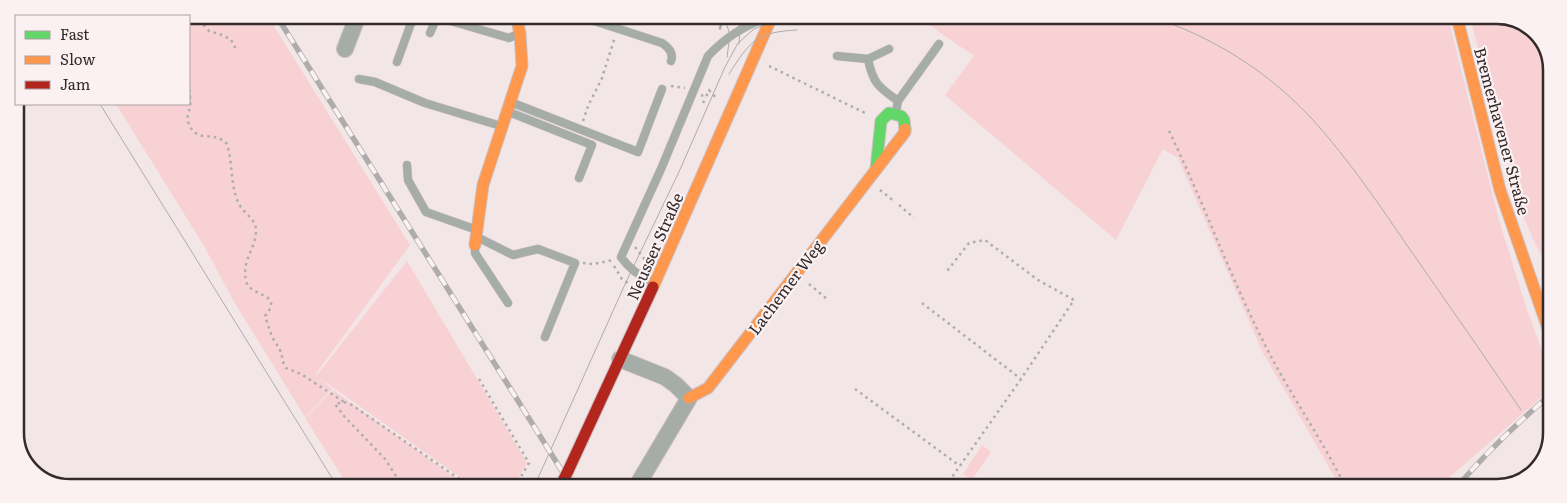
<svg xmlns="http://www.w3.org/2000/svg" width="1567" height="503" font-family="Literata,serif">
<style>
.green{fill:#f8d1d4}
.lines{fill:none;stroke-linecap:round;stroke-linejoin:round}
.lane-casing{stroke:#ccc1c2;stroke-width:9}
.street-casing{stroke:#ccc1c2;stroke-width:18}
.fast-casing{stroke:#ccc1c2;stroke-width:13}
.slow-casing{stroke:#ccc1c2;stroke-width:13}
.jam-casing{stroke:#ccc1c2;stroke-width:13}
.path{stroke:#acadac;stroke-width:2.5;stroke-dasharray:2.5 4;stroke-linecap:butt}
.lane{stroke:#a6aca8;stroke-width:8}
.street{stroke:#a6aca8;stroke-width:16}
.fast{stroke:#63d668;stroke-width:11}
.slow{stroke:#ff974d;stroke-width:11}
.jam{stroke:#b3261e;stroke-width:11}
.tram{stroke:#aeadac;stroke-width:1}
.rail-casing{stroke:#aeadac;stroke-width:5.5}
.rail{stroke:#fcf1f2;stroke-width:4;stroke-dasharray:11;stroke-linecap:butt}
.jam-bridge-casing{stroke:#ccc1c2;stroke-width:13;stroke-linecap:butt}
.jam-bridge{stroke:#b3261e;stroke-width:11}
.labels{text-anchor:middle;dominant-baseline:central;stroke-width:4.5;stroke-linejoin:round;paint-order:stroke}
.street-label{font-size:16px;fill:#332a2b;stroke:#fcf1f2}
.rim{fill:none;stroke:#332a2b;stroke-width:2.5}
</style>
<rect width="100%" height="100%" fill="#f3e6e7"/>
<path class="green" d="M69 15H267L410 245 315 375 316 376 407 261 527 463 513 487H474L321 379 332 389 305 417 233 300 204 246 116 104H189V16H66Z
M916 16 1448 17 1499 220 1526 307 1550 372V390L1437 488H1339L1334 476 1262 351 1178 158 1163 149 1116 240 945 95 974 56Z
M1470 17H1512L1539 34 1552 65 1551 275 1533 239 1519 206Z
M333 390 468 487 348 486 305 418Z
M982 445 991 452 972 480 963 474Z"/>
<g class="lines">
<g class="lane-casing">
<path id="lane" d="M579 16 662 43C668 47 674 53 671 61
M430 33 437 17 509 38 518 34
M889 49 868 59C873 84 879 87 898 101
M837 56 868 59
M397 62 414 15
M359 79 375 82 425 103 501 126
M513 103 638 152 662 89
M509 112 592 145 579 178
M896 112 898 101 939 44
M407 165 408 180 426 212 477 230
M479 238 513 255 538 249 575 263 545 337
M475 247V253L508 303
M654 283C641 277 629 269 621 257L661 169 708 56C725 38 742 26 765 19"/>
</g>
<g class="street-casing">
<path id="street" d="M345 49 358 15
M620 359 665 377 676 385 689 398 638 484
M28 468 38 476"/>
</g>
<g class="fast-casing">
<path id="fast" d="M876 169 881 121 889 113 901 116 904 120 905 129"/>
</g>
<g class="slow-casing">
<path id="slow" d="M1457 17 1500 190 1551 337
M475 245 483 185 522 66 520 33 516 16
M653 287 772 16
M689 398 708 388 905 132V129"/>
</g>
<g class="jam-casing">
<path id="jam" d="M568 471 653 287"/>
</g>
<path class="path" d="M162 15 163 16
M195 15 209 31 222 35 230 39 234 44 236 52
M713 16 720 27V32
M720 27 727 16
M769 66 865 113
M189 83C189 90 191 99 190 107 190 110 188 111 188 114 186 125 194 136 205 136 214 137 220 137 227 144 233 163 230 186 239 204 244 214 255 218 256 229 257 248 241 260 246 281 250 298 285 292 265 316L272 337 279 348 282 355V360L286 368 301 374 344 402
M671 86 685 88
M701 95 706 97 709 90 717 99
M703 103 706 97
M583 121 588 106 602 78 615 37
M1169 131C1202 199 1228 271 1262 339 1287 390 1321 437 1346 488
M880 190 895 202
M899 205 914 218
M635 247 646 261
M583 263 593 264 613 260
M614 266 622 279 634 287
M809 284 828 300
M922 303 1021 379
M479 379 529 463 515 487
M855 389 960 466
M403 487 385 459 344 416 335 404 344 402 352 405 471 487
M945 487 1021 379 1074 300 1038 280 985 240 969 243 947 271"/>
<use href="#lane" class="lane"/>
<use href="#street" class="street"/>
<use href="#fast" class="fast"/>
<use href="#slow" class="slow"/>
<use href="#jam" class="jam"/>
<path class="tram" d="M724 16 730 35 727 57
M735 16 740 29 739 44
M746 16 758 21 769 23
M1148 16C1211 35 1269 72 1313 120 1350 161 1380 206 1411 251 1448 304 1485 357 1521 410
M892 23 928 16
M729 74C750 41 757 32 797 30
M100 104 337 486
M534 487 626 282 678 174 725 67 738 43 754 29 769 23H839L859 22 898 16"/>
<g class="rail-casing">
<path id="rail" d="M276 15 572 487
M1456 488C1485 454 1516 424 1550 395"/>
</g>
<use href="#rail" class="rail"/>
<g class="jam-bridge-casing">
<path id="jam-bridge" d="M560 487 568 471"/>
</g>
<use href="#jam-bridge" class="jam-bridge"/>
</g>
<g class="labels">
<g class="street-label">
<text transform="translate(1503 131) rotate(75)">Bremerhavener Straße</text>
<text transform="translate(654 246) rotate(-66)">Neusser Straße</text>
<text transform="translate(785 287) rotate(-53)">Lachemer Weg</text>
</g>
</g>
<path d="M0 0H1567V503H0ZM70 24H1497A46 46 0 0 1 1543 70V433A46 46 0 0 1 1497 479H70A46 46 0 0 1 24 433V70A46 46 0 0 1 70 24Z" fill="#fcf1f2" fill-rule="evenodd"/>
<path class="rim" d="M70 24H1497A46 46 0 0 1 1543 70V433A46 46 0 0 1 1497 479H70A46 46 0 0 1 24 433V70A46 46 0 0 1 70 24Z"/>
<rect x="15" y="15" width="175" height="90" fill="#fcf1f2" stroke="#aca1a2"/>
<rect x="25" y="31" width="25" height="8" fill="#63d668" stroke="#aca1a2"/>
<text x="60" y="40" font-size="15" fill="#332a2b">Fast</text>
<rect x="25" y="56" width="25" height="8" fill="#ff974d" stroke="#aca1a2"/>
<text x="60" y="65" font-size="15" fill="#332a2b">Slow</text>
<rect x="25" y="81" width="25" height="8" fill="#b3261e" stroke="#aca1a2"/>
<text x="60" y="90" font-size="15" fill="#332a2b">Jam</text>
</svg>
